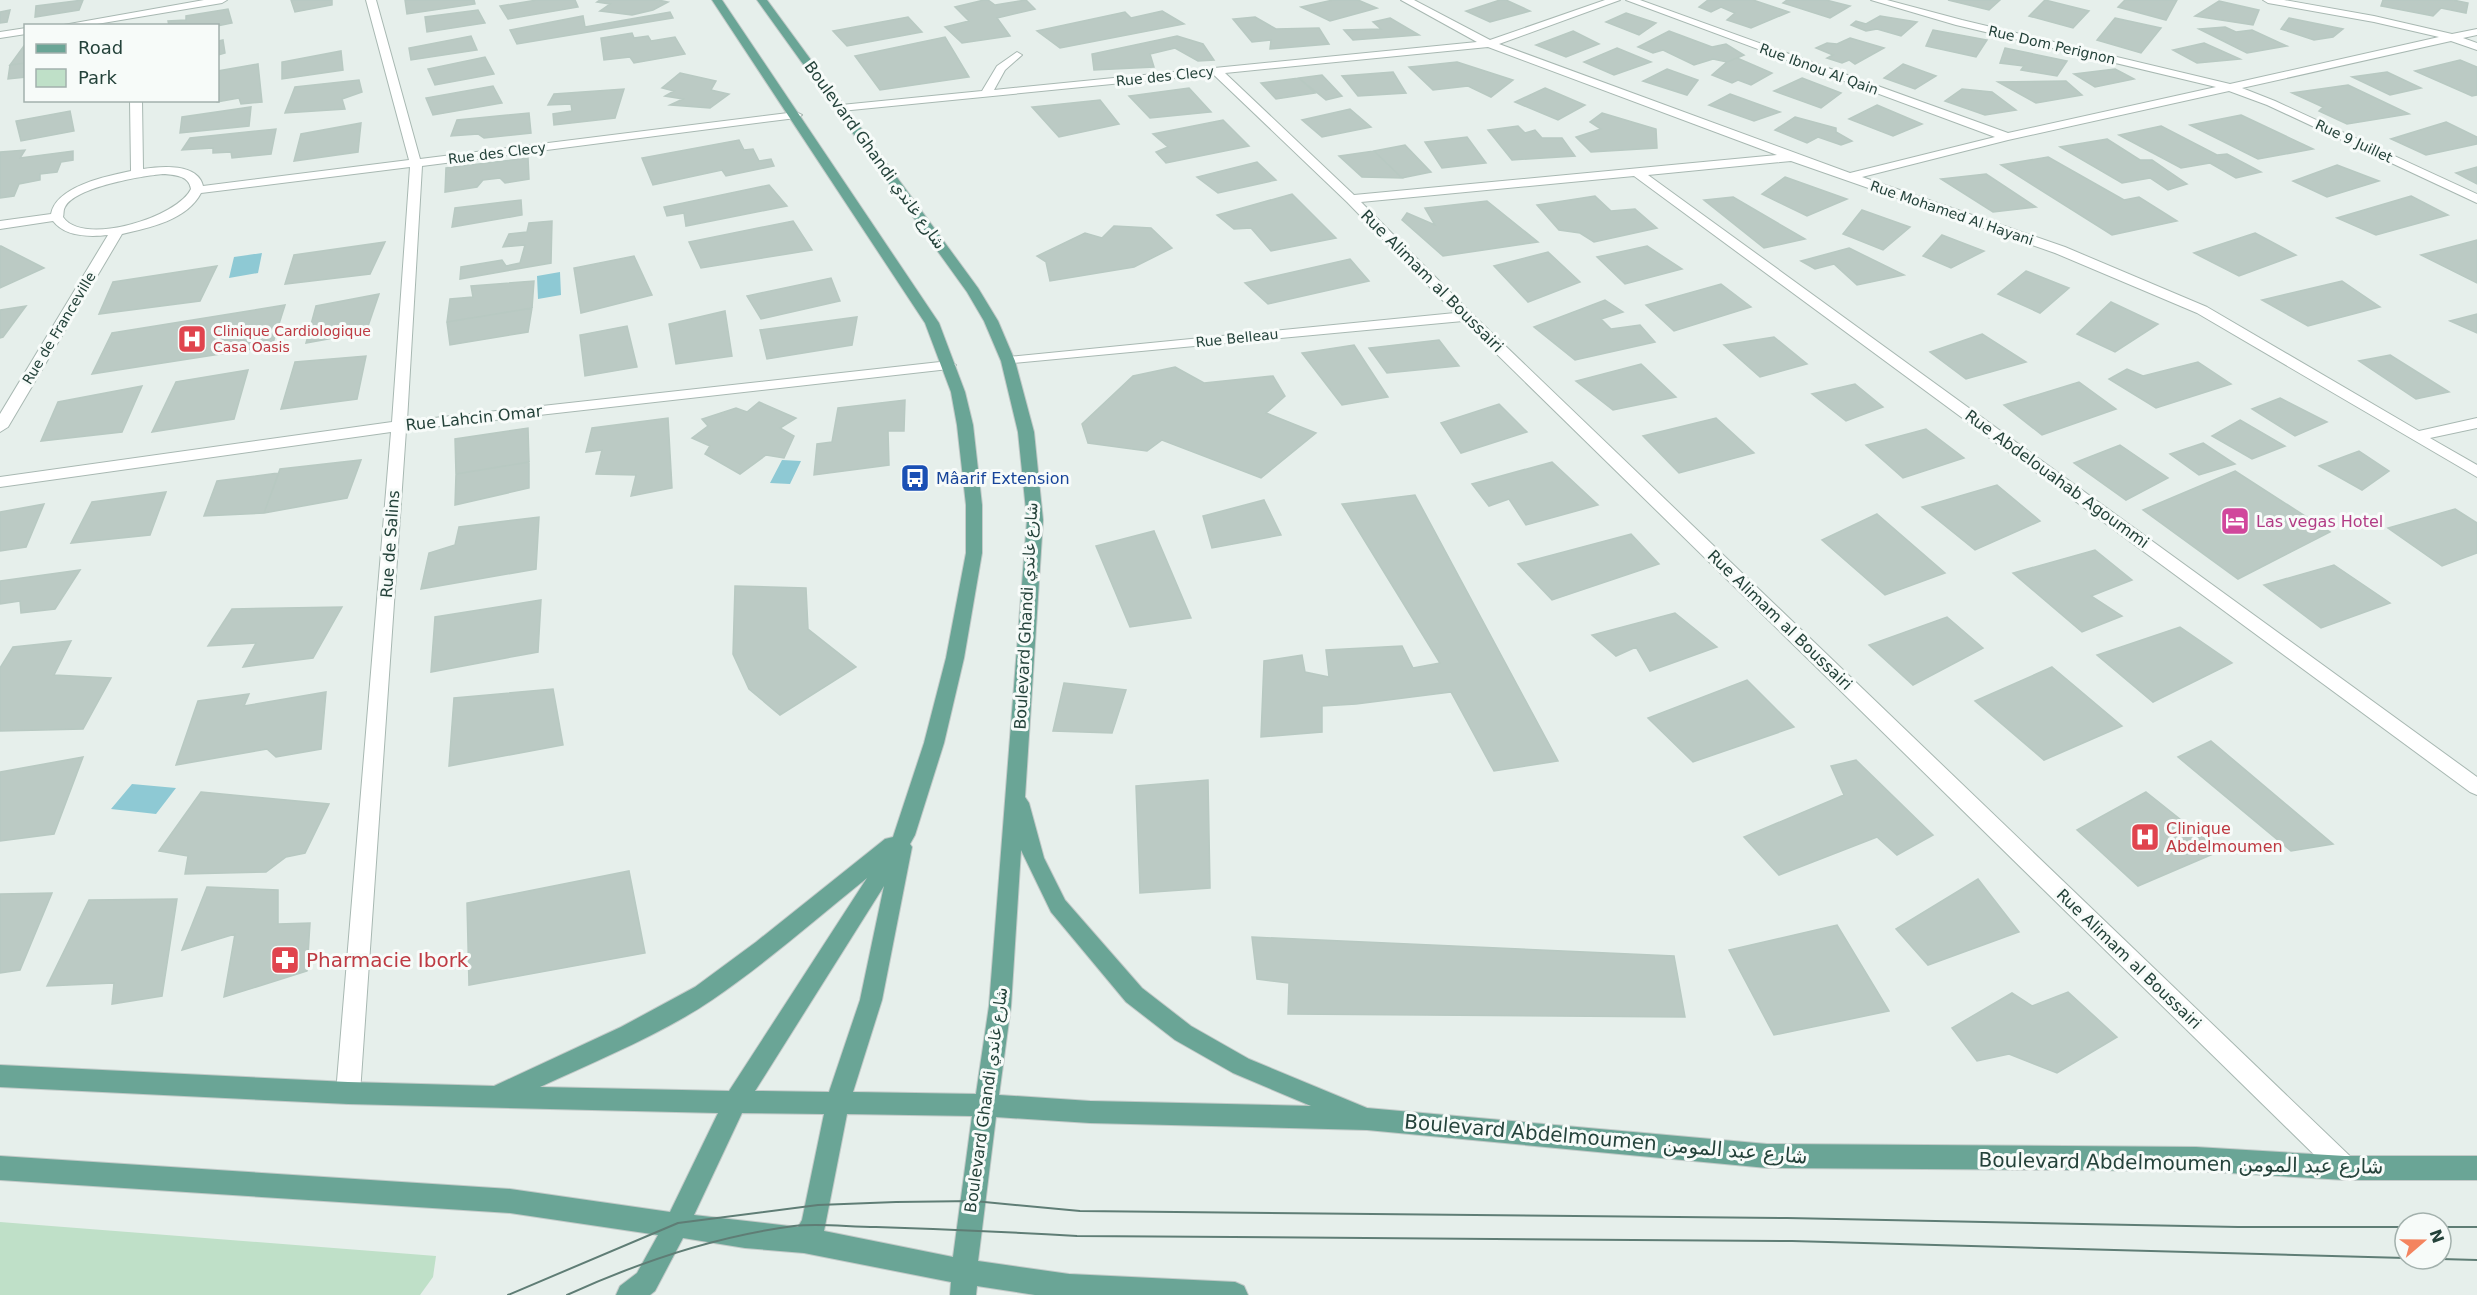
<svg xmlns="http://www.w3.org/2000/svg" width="2477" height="1295" font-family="'DejaVu Sans','Noto Sans Arabic',sans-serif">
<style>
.green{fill:#bfe0c8}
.water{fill:#8ec9d4}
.building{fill:#bbcac4;stroke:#b8c9c2;stroke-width:1.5}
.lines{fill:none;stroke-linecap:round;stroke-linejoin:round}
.minor-casing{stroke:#a8b8b2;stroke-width:2}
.major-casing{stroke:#c2cac8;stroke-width:2}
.minor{fill:#fff;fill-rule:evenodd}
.major{fill:#6aa596;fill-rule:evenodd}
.tram{stroke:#5f7d75;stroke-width:2}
.labels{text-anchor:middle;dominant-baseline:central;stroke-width:6;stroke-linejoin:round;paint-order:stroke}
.far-street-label{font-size:14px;fill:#24423a;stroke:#f7fbf9}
.far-health-label{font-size:14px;fill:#be3a42;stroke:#f7fbf9;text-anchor:start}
.street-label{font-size:16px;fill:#24423a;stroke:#f7fbf9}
.transit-label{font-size:16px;fill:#164399;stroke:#f7fbf9;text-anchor:start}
.hotel-label{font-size:16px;fill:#b23c85;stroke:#f7fbf9;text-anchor:start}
.health-label{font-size:16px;fill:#be3a42;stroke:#f7fbf9;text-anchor:start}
.near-health-label{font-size:20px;fill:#be3a42;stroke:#f7fbf9;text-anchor:start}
.near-street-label{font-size:20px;fill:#24423a;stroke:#f7fbf9}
</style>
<rect width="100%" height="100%" fill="#e6efeb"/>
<path class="green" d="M0 1222 436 1256 433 1277 420 1295H0Z"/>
<path class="water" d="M262 253 258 273 229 278 234 257Z
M560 272 561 295 538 299 537 276Z
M782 460 801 461 790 484 770 483Z
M132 784 176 788 156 814 111 809Z"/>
<path class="building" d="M83 0 79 10 35 17 36 6Z
M291 0H332V5L295 12Z
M405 0H474L475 4 407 14Z
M537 0H575L578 7 508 19 500 6Z
M600 0H658L668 2 653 10 632 15 600 11 610 4 597 2Z
M984 0H988L995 5 1026 0 1035 9 997 18 1010 36 962 43 945 27 969 21 955 7Z
M1333 0H1358L1377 8 1330 21 1301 7Z
M1500 0H1506L1530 11 1490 22 1466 11Z
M1708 0H1753L1789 12 1751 28 1727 20 1735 13 1721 7 1711 12 1699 7Z
M1787 0H1826L1850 6 1830 18 1783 3Z
M1948 0H2000L1989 10Z
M2045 0 2089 11 2073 28 2029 16Z
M2125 0H2177L2166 20 2118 7Z
M2383 0H2453L2468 3 2466 13 2441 8 2433 16 2381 6Z
M2219 1 2259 10 2253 25 2195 16Z
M228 9 232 23 217 26H169L168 21 186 20V16Z
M10 10 7 22 0 23V12Z
M478 10 485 23 427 32 425 17Z
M1162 11 1184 24 1060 48 1037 31 1125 12 1131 18Z
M670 12 673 18 517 44 510 30 583 16 585 27Z
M1626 13 1656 23 1639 35 1606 22Z
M1880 16 1917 22 1901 36 1877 29 1866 31 1851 25 1856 21 1866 24Z
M908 17 922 32 847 46 833 31Z
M1255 17 1276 29 1319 28 1329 44 1270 49 1271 40 1252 42 1233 19Z
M1390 18 1419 35 1353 40 1344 30 1381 29 1373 22Z
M2115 18 2161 28 2141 53 2097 40Z
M2289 18 2343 29 2333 37 2314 40 2281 29Z
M2225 27 2236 32 2252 30 2287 46 2247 53 2199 29Z
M1933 30 1987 40 1976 57 1926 46Z
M1573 31 1599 44 1566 57 1536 45Z
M1669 31 1712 47 1726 44 1744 55 1727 62 1713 59 1694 65 1663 50 1653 53 1638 47Z
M632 33 634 38 648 36 651 41 675 37 685 54 634 63 630 57 604 60 601 38Z
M471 36 477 50 411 60 409 48Z
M1177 36 1203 44 1214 60 1198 61 1175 48 1150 54 1154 67 1094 70 1092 54Z
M945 37 969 77 880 90 855 56Z
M1850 38 1884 48 1855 64 1849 60 1842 63 1827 58 1833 55 1816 48 1827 43 1837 44Z
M223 40 225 53 218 55V41Z
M26 43V63L10 65Z
M2204 43 2240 59 2197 63 2173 50Z
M1617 48 1651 62 1614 75 1584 62Z
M2005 48 2067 61 2057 76 2021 70 2024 66 2000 63Z
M341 51 343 70 282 79V62Z
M485 57 494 74 435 85 428 69Z
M1737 58 1772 73 1751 85 1738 80 1732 83 1712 75 1727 62Z
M2460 60 2477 67V95L2472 96 2415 71Z
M1457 62 1513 80 1491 97 1468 86 1433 90 1409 67Z
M26 63V77L8 79 10 65Z
M258 64 262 102 241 104 239 98 217 102 215 100H218V71Z
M1903 64 1936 76 1915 89 1884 78Z
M1667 69 1698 80 1687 95 1643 81Z
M2115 69 2134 79 2095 87 2074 74Z
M1393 72 1406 93 1358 96 1342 76Z
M2387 72 2421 88 2390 95 2352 77Z
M680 73 716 81 711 90 729 94 710 108 670 105 683 99 665 96 674 91 662 88Z
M1322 75 1342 96 1326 100 1299 78Z
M1299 78 1315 93 1276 99 1261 83Z
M1802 78 1841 93 1821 108 1774 91Z
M359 80 362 92 342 99 345 109 285 113 295 87Z
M2066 81 2082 95 2036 103 1998 82Z
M2348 85 2409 114 2347 124 2319 111 2323 107 2292 93Z
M493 86 502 103 433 115 426 98Z
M1189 88 1211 112 1150 118 1129 96Z
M1545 88 1585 105 1558 120 1515 102Z
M624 89 615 118 554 125 553 114 572 111 571 104 548 105 554 94Z
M1962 89 1992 92 2016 110 1985 115 1945 101Z
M1730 94 1780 112 1754 121 1709 105Z
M1100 100 1119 124 1059 137 1032 107Z
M1877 105 1922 124 1893 136 1849 119Z
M251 107 249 126 180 133 182 117Z
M1350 109 1371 127 1322 137 1302 120Z
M70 111 74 131 21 141 16 121Z
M529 113 531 133 484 138 478 134 451 136 457 120Z
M1602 113 1656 129 1657 148 1591 152 1576 137 1601 129 1590 122Z
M2241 115 2313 149 2258 159 2190 125Z
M1795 117 1836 128V132L1852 141 1841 145 1818 137 1807 143 1775 130Z
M1223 120 1249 146 1166 163 1156 152 1168 147 1153 134Z
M2446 122 2477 137V144L2426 155 2391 139Z
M361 123 358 152 294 161 301 134Z
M1518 126 1525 133 1535 130 1542 138H1562L1575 156 1512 160 1488 130Z
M2161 126 2217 155 2227 154 2261 172 2236 178 2210 163 2181 168 2119 135Z
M276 129 271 154 232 158 231 152 213 153V148L182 150 190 138Z
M1467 137 1486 163 1442 168 1425 142Z
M2107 139 2140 160H2152L2187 184 2168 190 2150 178 2122 183 2060 147Z
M739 140 744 150 753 149 759 161 771 159 774 166 726 176 722 170 653 185 642 158Z
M1405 145 1431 172 1402 178 1374 151Z
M25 150 20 158 73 151V160L61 162 57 172 40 174V180L19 184 14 196 0 198V152Z
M1374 151 1402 178 1362 177 1339 156Z
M2048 157 2124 200 2139 197 2177 221 2112 235 2001 165Z
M528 158 529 179 505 183 500 178 483 180 477 187 445 192 446 168Z
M1257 162 1276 180 1218 193 1197 177Z
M2337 165 2379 181 2327 197 2293 181Z
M2477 167V184L2456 173Z
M1986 174 2036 207 1993 212 1941 179Z
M1785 177 1847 199 1807 216 1762 194Z
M769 185 787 206 686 226 684 213 667 216 664 207Z
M1292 194 1336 238 1271 251 1251 228 1234 229 1217 215Z
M1595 196 1611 211 1635 209 1657 228 1594 242 1580 233 1559 230 1537 205Z
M2411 196 2448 215 2376 235 2337 218Z
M1733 197 1805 239 1764 248 1704 200Z
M521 200 522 215 452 227 455 208Z
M1487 201 1538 242 1443 256 1402 220 1407 213 1435 225 1425 208Z
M1862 210 1910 227 1883 250 1843 234Z
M552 221 551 263 460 279 461 267 502 260 506 266 520 263 525 245 503 247 509 234 527 232 529 223Z
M793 221 812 250 701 268 689 242Z
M1114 226 1151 228 1172 248 1134 267 1050 281 1046 262 1037 256 1085 233 1102 238Z
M2255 233 2296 255 2239 276 2194 253Z
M1942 235 1984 251 1951 268 1923 256Z
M2477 240V283L2421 255Z
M385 242 370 274 285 284 294 255Z
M0 246H1L44 268 0 288Z
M1647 246 1682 269 1625 284 1597 257Z
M1849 248 1904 275 1857 285 1834 264 1815 269 1801 261Z
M1548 252 1580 282 1528 302 1494 266Z
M634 256 652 295 581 313 574 268Z
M1350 259 1369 281 1268 304 1245 283Z
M217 266 200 301 99 314 113 282Z
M2026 271 2069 288 2040 313 1998 294Z
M831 278 840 301 761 319 747 296Z
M534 281 532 308 447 322 450 299 473 297 471 286Z
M2342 281 2380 307 2308 326 2262 300Z
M1721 284 1751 307 1674 331 1646 305Z
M379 294 366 332 306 343 316 306Z
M1605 300 1623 312 1601 319 1611 329 1640 325 1655 342 1575 360 1534 327Z
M2111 302 2158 324 2115 352 2077 334Z
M285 305 272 346 92 374 112 333Z
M26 306 3 337 0 338V310Z
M532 308 528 332 450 345 447 322Z
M725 311 732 356 676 364 669 324Z
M2477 314V333L2450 321Z
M857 317 852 345 767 359 760 330Z
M627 326 637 367 585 376 580 335Z
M1982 334 2026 362 1966 379 1930 352Z
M1774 337 1807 364 1760 377 1724 345Z
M1439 340 1459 366 1387 373 1369 348Z
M1354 345 1388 397 1342 405 1302 353Z
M2390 355 2449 392 2416 399 2359 361Z
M366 356 357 399 281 409 295 362Z
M2198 362 2231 384 2156 408 2109 379 2127 369 2143 376Z
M1641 364 1676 397 1613 410 1576 381Z
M1175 367 1204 383 1273 376 1285 396 1266 413 1316 433 1261 478 1162 440 1147 451 1088 443 1082 424 1133 376Z
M248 370 234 419 152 432 176 382Z
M2079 382 2116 409 2042 435 2004 405Z
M1855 384 1883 407 1846 421 1812 394Z
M142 386 122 432 41 441 58 402Z
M2280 398 2327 422 2295 436 2252 409Z
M905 400 904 431H888L889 465 814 475 817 444 832 442 838 408Z
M759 402 796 418 780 428 794 436 784 458 766 455 740 474 705 454 710 446 692 438 708 426 702 419 736 408 747 412Z
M1499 404 1527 432 1461 453 1441 423Z
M668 418 672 488 631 496 636 475 596 474 602 450 586 452 592 428Z
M1716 418 1754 453 1679 473 1643 436Z
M2240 420 2285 446 2252 459 2212 436Z
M528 428 529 462 456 474 455 439Z
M1926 429 1964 458 1903 478 1866 445Z
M2203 443 2235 464 2199 475 2170 454Z
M2120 445 2168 478 2126 500 2074 463Z
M2359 451 2389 471 2362 490 2319 466Z
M361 460 347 498 264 513 280 469Z
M529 462V488L455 505 456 474Z
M1552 462 1598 505 1526 525 1509 499 1489 506 1472 484Z
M2235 471 2330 532 2238 579 2143 510Z
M279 473 264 513 204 516 217 481Z
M1997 485 2040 521 1975 550 1922 507Z
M166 492 150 535 71 543 92 502Z
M1415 495 1558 761 1494 771 1451 692 1356 704 1322 706V732L1261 737 1264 661 1302 655 1305 672 1329 677 1326 650 1402 646 1413 668 1440 663 1342 504Z
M1264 500 1281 535 1212 548 1203 516Z
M44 504 26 547 0 551V512Z
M2455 509 2477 523V553L2442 566 2388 528Z
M1877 514 1945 573 1885 595 1822 540Z
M539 517 536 569 421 589 429 553 455 545 459 527Z
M1154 531 1191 618 1130 627 1096 546Z
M1631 534 1659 564 1552 600 1518 564Z
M2095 550 2132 580 2091 596 2122 616 2082 632 2013 573Z
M2334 565 2390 603 2321 628 2264 585Z
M80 570 55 609 21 613 20 601 0 604V581Z
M735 586 806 588 808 629 856 667 780 715 749 689 733 654Z
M541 600 538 652 431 672 435 617Z
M342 607 313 658 243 667 256 643 208 646 232 609Z
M1675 613 1717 647 1650 671 1636 647 1616 656 1592 635Z
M1947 617 1983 648 1913 685 1869 645Z
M2180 627 2232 663 2153 702 2097 655Z
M71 641 54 675 111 678 83 729 0 731V668L13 647Z
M2052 667 2122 726 2044 760 1975 701Z
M1747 680 1794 727 1693 762 1648 718Z
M1064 683 1126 690 1112 733 1053 731Z
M553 689 563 745 449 766 454 698Z
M326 692 321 749 276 757 267 749 176 765 198 701 249 694 244 706Z
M2211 741 2333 844 2291 851 2178 757Z
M83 757 54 834 0 841V772Z
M1856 760 1933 835 1897 855 1877 837 1779 875 1744 837 1844 795 1831 766Z
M1208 780 1210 888 1140 893 1136 786Z
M201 792 329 804 305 853 286 857 266 872 185 874 188 856 159 851Z
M2146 792 2220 851 2138 886 2077 830Z
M629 871 645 953 469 985 467 903Z
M1978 879 2019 932 1928 965 1896 929Z
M207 887 278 890V924L310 923 307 971 224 997 235 934 182 950Z
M52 893 20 970 0 973V894Z
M177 899 162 996 112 1004 114 983 47 986 89 900Z
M1837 925 1889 1011 1774 1035 1729 950Z
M1252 937 1674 956 1685 1017 1288 1014 1289 983 1257 979Z
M2068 992 2117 1037 2057 1073 2009 1054 1977 1061 1952 1028 2012 993 2032 1006Z"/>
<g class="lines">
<g class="minor-casing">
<path id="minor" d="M204 0H227L222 3 85 26H58Z
M366 0H376L420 159 796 112 802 115 796 118 422 166 407 421 949 361 956 365 949 369 406 430 360 1093 356 1101 348 1104 340 1101 336 1093 391 432 0 487V477L392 422 410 167 201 193C187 220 149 228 122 234L8 427 0 432V414L108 235C90 237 65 237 53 221L0 229V221L51 214C56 186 107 176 131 171L130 100H142L143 169C161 166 198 163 203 186L409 160ZM163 174C174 175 189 175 191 189 178 217 83 247 63 217 64 214 63 210 65 207 75 187 142 176 163 174Z
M1401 0H1414L1490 40 1605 0H1620L1499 44 1850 173 1995 137 1626 0H1640L2008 133 2216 87 1956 25 1871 0H1887L1962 20 2230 84 2439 37 2374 22 2268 3 2263 0H2284L2374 16 2452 34 2477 29V35L2463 38 2477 43V50L2451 41 2242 88 2275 101 2477 194V203L2267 105 2229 91 2008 140 1862 177 2065 247 2207 307 2419 431 2477 418V428L2430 438 2477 465V477L2197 313 2055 253 1791 161 1648 175 2477 777V795L2470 792 1634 176 1361 202 1471 313 2354 1160 2357 1168 2354 1176 2345 1180 2336 1176 1463 321 1003 364 1001 361 1003 358 1008 357 1455 313 1347 202 1213 74 841 111 835 108 841 105 982 91 997 66 1017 52 1022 55 1005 70 994 90 1477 42ZM1488 47 1777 155 1354 195 1225 73Z
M26 28V34L0 38V32Z"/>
</g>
<g class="major-casing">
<path id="major" d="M712 0H722L939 323 965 392 973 425 982 505V553L964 658 944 743 915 835 910 844 912 847 882 1000 853 1092 976 1094 989 1006 1027 520 1018 432 1001 361 984 321 967 292 757 0H767L978 288 998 321 1015 361 1034 432 1043 520 1025 797 1029 803 1044 858 1065 900 1142 988 1191 1026 1249 1059 1367 1108 1767 1144 2196 1147 2345 1156H2477V1180H2345L2196 1171 1767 1168 1367 1130 1090 1123 996 1117 978 1261 1069 1274 1235 1282 1244 1286 1248 1295H1035L977 1286 976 1295H950L951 1282 804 1253 745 1248 683 1238 655 1291 650 1295H616L620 1286 637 1273 658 1235 510 1213 0 1180V1156L510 1189 670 1212 718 1113 348 1104 0 1087V1065L348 1082 494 1086 621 1027 695 987 756 942 885 839 893 837 924 743 946 658 966 553V505L957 425 951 392 925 323ZM1021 850 1051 912 1126 1002 1175 1040 1233 1073 1311 1106 1090 1101 999 1095 1011 1006ZM867 878 729 1091 540 1087C596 1061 662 1034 712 1000 766 963 816 919 867 878ZM884 886 860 1000 829 1092 755 1091ZM742 1113 824 1114 802 1220 798 1227 694 1215ZM847 1114 972 1116 953 1257 824 1231Z"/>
</g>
<use href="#minor" class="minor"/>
<use href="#major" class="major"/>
<path class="tram" d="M2441 1227H2477
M2441 1259 2477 1260
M508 1295 678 1223 818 1205 896 1202 974 1201 1080 1211 1787 1218 2238 1227H2405
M567 1295C637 1263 717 1236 794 1226 820 1223 849 1227 876 1227 943 1229 1010 1232 1077 1236L1792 1241 2405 1258"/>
</g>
<defs>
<g id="hospital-square" transform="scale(1.5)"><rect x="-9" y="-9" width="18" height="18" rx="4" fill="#e0444e" stroke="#f7fbf9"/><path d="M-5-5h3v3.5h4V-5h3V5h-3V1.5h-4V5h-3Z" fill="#fff"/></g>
<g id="bus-square" transform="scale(1.5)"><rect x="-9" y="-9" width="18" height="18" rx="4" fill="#1a4fb4" stroke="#f7fbf9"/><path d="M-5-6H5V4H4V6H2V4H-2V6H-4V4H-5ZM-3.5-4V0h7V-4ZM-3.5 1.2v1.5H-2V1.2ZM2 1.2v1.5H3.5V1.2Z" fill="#fff"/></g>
<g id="hotel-square" transform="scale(1.5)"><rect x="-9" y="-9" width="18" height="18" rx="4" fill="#d1479c" stroke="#f7fbf9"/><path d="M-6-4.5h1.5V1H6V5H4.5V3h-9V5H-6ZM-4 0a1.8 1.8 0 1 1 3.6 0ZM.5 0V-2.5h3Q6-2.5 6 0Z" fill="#fff"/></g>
<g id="pharmacy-square" transform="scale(1.5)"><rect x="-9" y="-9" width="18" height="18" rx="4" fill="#e0444e" stroke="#f7fbf9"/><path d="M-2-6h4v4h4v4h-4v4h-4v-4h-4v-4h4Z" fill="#fff"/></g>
</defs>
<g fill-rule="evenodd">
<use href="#hospital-square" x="192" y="339"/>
<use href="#bus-square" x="915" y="478"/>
<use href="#hotel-square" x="2235" y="521"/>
<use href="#hospital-square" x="2145" y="837"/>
<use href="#pharmacy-square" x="285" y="960"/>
</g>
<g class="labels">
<g class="far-street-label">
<text transform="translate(2052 45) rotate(13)">Rue Dom Perignon</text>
<text transform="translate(1819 69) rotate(20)">Rue Ibnou Al Qain</text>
<text transform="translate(1165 76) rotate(-6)">Rue des Clecy</text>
<text transform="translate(2354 141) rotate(25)">Rue 9 Juillet</text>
<text transform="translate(497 153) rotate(-7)">Rue des Clecy</text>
<text transform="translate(1952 213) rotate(19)">Rue Mohamed Al Hayani</text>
<text transform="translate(59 328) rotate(-59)">Rue de Franceville</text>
<text transform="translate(1237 338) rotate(-6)">Rue Belleau</text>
</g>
<g class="far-health-label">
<text x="213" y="331">Clinique Cardiologique<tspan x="213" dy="16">Casa Oasis</tspan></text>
</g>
<g class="street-label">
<text transform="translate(875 155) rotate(54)">Boulevard Ghandi شارع غاندي</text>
<text transform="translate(1432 281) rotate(45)">Rue Alimam al Boussairi</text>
<text transform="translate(474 418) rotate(-6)">Rue Lahcin Omar</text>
<text transform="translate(2057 479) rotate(36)">Rue Abdelouahab Agoummi</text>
<text transform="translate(390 544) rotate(-86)">Rue de Salins</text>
<text transform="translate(1026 616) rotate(-87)">Boulevard Ghandi شارع غاندي</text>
<text transform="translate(1780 620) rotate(44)">Rue Alimam al Boussairi</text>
<text transform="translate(2129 959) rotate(44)">Rue Alimam al Boussairi</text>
<text transform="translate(986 1100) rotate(-82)">Boulevard Ghandi شارع غاندي</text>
</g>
<g class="transit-label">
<text x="936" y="478">Mâarif Extension</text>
</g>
<g class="hotel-label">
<text x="2256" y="521">Las vegas Hotel</text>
</g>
<g class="health-label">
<text x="2166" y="828">Clinique<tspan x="2166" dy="18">Abdelmoumen</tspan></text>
</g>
<g class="near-health-label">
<text x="306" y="960">Pharmacie Ibork</text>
</g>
<g class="near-street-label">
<text transform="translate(1606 1139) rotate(5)">Boulevard Abdelmoumen شارع عبد المومن</text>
<text transform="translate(2181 1163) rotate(1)">Boulevard Abdelmoumen شارع عبد المومن</text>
</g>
</g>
<rect x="24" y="24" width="195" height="78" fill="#f7fbf9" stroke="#a3b1ad" stroke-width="1.5"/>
<rect x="36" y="44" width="30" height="9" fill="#6aa596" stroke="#a3b1ad" stroke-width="1.5"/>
<text x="78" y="54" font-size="18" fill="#24423a">Road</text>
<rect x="36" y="69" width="30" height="18" fill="#bfe0c8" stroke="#a3b1ad" stroke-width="1.5"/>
<text x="78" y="84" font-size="18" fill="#24423a">Park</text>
<g transform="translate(2423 1241) rotate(70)"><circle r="28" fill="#f7fbf9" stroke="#a3b1ad" stroke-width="1.5"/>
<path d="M0-4.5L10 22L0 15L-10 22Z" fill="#f4845f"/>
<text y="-9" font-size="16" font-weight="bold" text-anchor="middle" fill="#24423a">N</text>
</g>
</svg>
